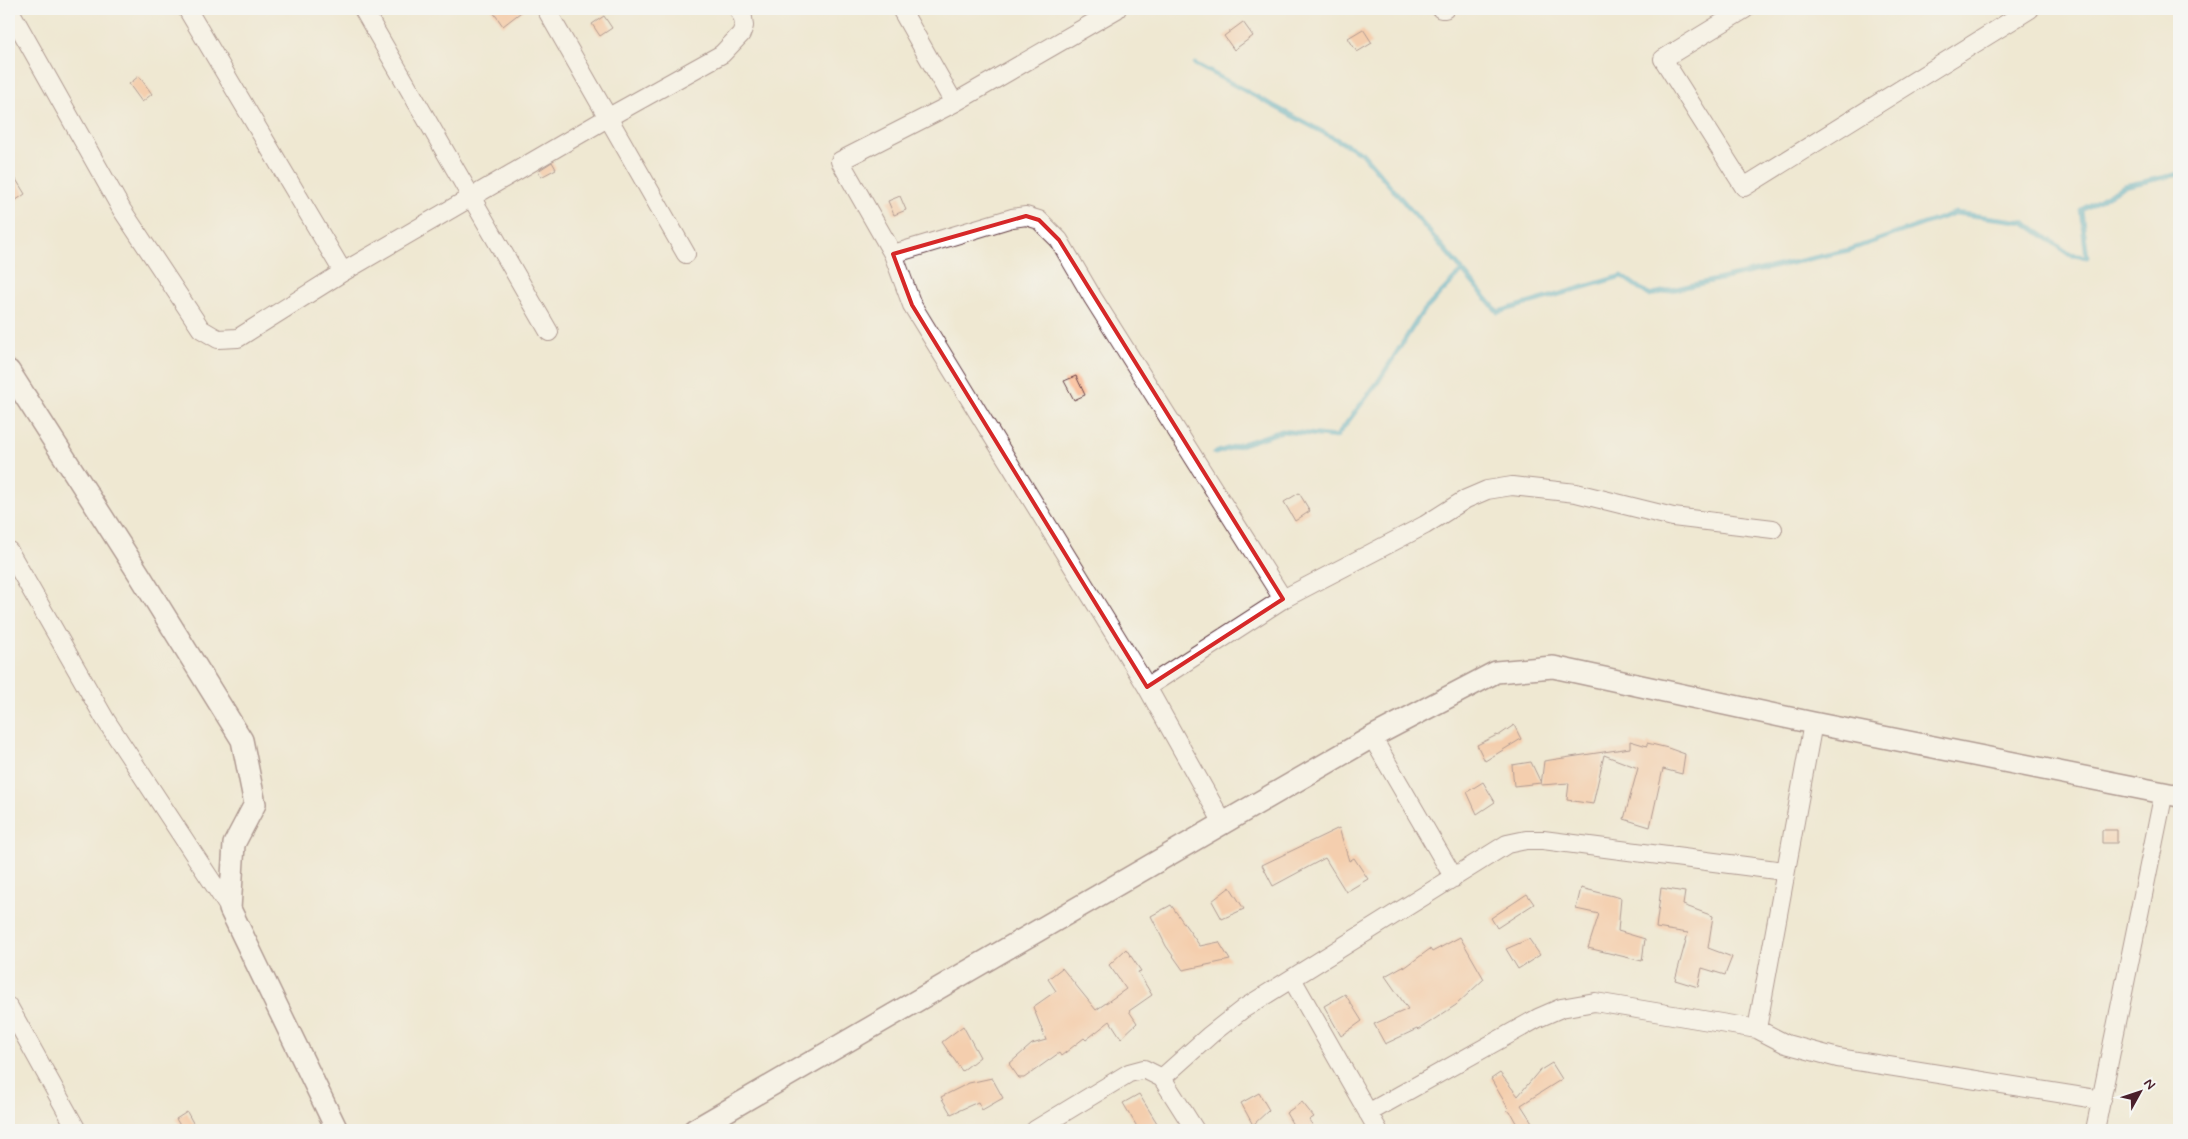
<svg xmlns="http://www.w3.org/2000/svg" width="2188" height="1139" font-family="Mynerve,sans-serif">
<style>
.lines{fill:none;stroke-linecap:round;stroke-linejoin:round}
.stream{stroke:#48a8c7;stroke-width:5}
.building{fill:#fbb083}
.minor-casing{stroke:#633d44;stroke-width:20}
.tertiary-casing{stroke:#633d44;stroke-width:24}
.minor{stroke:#fff;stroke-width:18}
.tertiary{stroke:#fff;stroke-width:21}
.marked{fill:none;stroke:#d62828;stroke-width:4;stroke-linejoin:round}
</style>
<rect width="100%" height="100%" fill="#f6f6f2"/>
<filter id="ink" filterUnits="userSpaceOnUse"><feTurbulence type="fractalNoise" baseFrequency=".02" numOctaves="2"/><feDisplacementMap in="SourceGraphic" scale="10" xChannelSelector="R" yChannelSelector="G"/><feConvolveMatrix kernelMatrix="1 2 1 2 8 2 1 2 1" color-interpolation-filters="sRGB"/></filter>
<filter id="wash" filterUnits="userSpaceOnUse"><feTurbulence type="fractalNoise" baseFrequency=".0096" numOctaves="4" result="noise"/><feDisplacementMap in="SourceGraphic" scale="20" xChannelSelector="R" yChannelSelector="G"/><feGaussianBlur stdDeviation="1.12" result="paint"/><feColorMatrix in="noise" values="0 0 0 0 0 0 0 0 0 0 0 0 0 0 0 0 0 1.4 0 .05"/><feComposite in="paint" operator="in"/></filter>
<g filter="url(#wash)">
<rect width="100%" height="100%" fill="#efe8d2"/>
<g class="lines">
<path class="stream" d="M1195 64 1362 153 1498 312 1622 276 1649 295 1849 250 1955 213 2024 222 2071 255 2087 257 2081 210 2124 186 2179 174
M1215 453 1282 431 1336 437 1378 382 1421 314 1462 271"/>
</g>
<g id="blocks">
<path class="building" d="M491 9H525L503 26Z
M604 16 612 28 600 36 592 24Z
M1243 22 1253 36 1234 50 1224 36Z
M1363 29 1372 43 1357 52 1348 38Z
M139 76 152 94 142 102 129 84Z
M552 162 556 169 541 177 538 171Z
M9 168 25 194 9 205Z
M900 196 906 210 894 215 888 201Z
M1076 376 1085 395 1074 400 1064 381Z
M1299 493 1310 511 1295 521 1284 502Z
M1514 725 1521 739 1485 761 1477 745 1497 735 1498 736Z
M1630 741 1647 746V743L1668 748 1685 754 1682 774 1663 769 1650 827 1624 819 1638 768 1604 755 1593 804 1567 800 1569 783 1541 785 1544 761 1630 748Z
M1531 762 1541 783 1514 786 1512 765Z
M1483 782 1495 802 1477 814 1467 792Z
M1339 828 1349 861 1354 858 1368 879 1346 892 1325 858 1273 886 1262 865Z
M2102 830H2117V843H2102Z
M1230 887 1244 909 1222 919 1212 901Z
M1581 888 1621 898 1618 931 1645 939 1642 961 1588 948 1599 914 1576 909Z
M1661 888 1685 892 1683 905 1713 916 1708 948 1732 957 1725 975 1702 968 1698 987 1675 980 1688 933 1656 928Z
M1527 894 1534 904 1497 928 1491 918Z
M1171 905 1200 946 1219 942 1230 960 1183 970 1166 946 1151 916Z
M1460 937 1484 979 1456 1005 1418 1030 1417 1029 1385 1044 1374 1024 1408 1009 1385 976 1403 966 1404 968 1430 949 1432 952Z
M1529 939 1540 955 1518 969 1506 949Z
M1126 949 1141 971 1138 972 1152 995 1129 1011 1137 1023 1121 1038 1110 1021 1086 1040 1084 1038 1061 1056 1059 1053 1024 1078H1019L1009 1064 1032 1044 1046 1040 1033 1007 1056 991 1048 979 1062 968 1096 1010 1126 989 1109 965Z
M1345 994 1362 1021 1341 1036 1324 1006Z
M963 1026 980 1057 962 1071 942 1042Z
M1552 1063 1562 1079 1521 1105 1537 1130H1520L1510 1112 1506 1110 1508 1108 1491 1079 1500 1073 1518 1096 1539 1071Z
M992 1078 1003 1098 982 1110 978 1102 951 1114 941 1097 969 1083Z
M1259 1093 1269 1110 1253 1125 1241 1103Z
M1139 1094 1157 1123 1146 1130H1139L1123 1103Z
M1302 1102 1314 1117 1309 1120 1316 1130H1296L1286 1113Z
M187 1112 197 1130H183L176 1119Z"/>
</g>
</g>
<g filter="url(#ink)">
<use href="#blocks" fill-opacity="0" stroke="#633d44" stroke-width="1"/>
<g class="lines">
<g class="minor-casing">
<path id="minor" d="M9 9 122 210 201 329 218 339 238 338 343 272 609 117 722 54 741 34 744 26 743 18 738 9
M187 9 343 272
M363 9 549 332
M546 9 686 254
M901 9 954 103
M1117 9 954 103 840 161 893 254 912 305 1147 687 1223 823
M1441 9H1445
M1745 9 1663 59 1744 187 2030 9
M893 254 1012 218 1026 216 1039 220 1059 240 1093 298 1283 599
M9 551 105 719 230 909
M1147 687 1283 599 1425 525 1466 499 1487 490 1512 486 1576 493 1673 517 1773 529
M1813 723 1757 1029 1786 1044 1838 1058 2102 1100
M1372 737 1454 878
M1292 979 1378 1130
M9 1007 77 1130
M1162 1078 1195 1130
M1368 1113 1538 1018 1561 1008 1595 1002 1757 1029
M1035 1130 1129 1073 1144 1069 1162 1078 1210 1035 1243 1009 1507 844 1526 840H1543L1784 871
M2095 1130 2164 792"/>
</g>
<g class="tertiary-casing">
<path id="tertiary" d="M9 371 139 574 242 740 255 804 234 844 230 909 337 1130
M694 1130 1372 737 1496 672 1553 667 1813 723 2179 796"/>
</g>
<use href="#minor" class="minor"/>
<use href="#tertiary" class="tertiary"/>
</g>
</g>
<path d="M0 0H2188V1139H0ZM1026 216 1039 220 1059 240 1283 599 1147 687 912 305 893 254Z" fill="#efe8d2" fill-opacity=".55" fill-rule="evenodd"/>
<path class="marked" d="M1026 216 1039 220 1059 240 1283 599 1147 687 912 305 893 254Z"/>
<rect width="2188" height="1139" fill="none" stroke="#f6f6f2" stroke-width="30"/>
<g transform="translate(2140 1092) rotate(50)" stroke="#f6f6f2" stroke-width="4" paint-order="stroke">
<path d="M0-4L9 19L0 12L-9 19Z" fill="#4a1f2b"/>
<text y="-8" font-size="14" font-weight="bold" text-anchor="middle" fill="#4a1f2b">N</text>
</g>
</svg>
